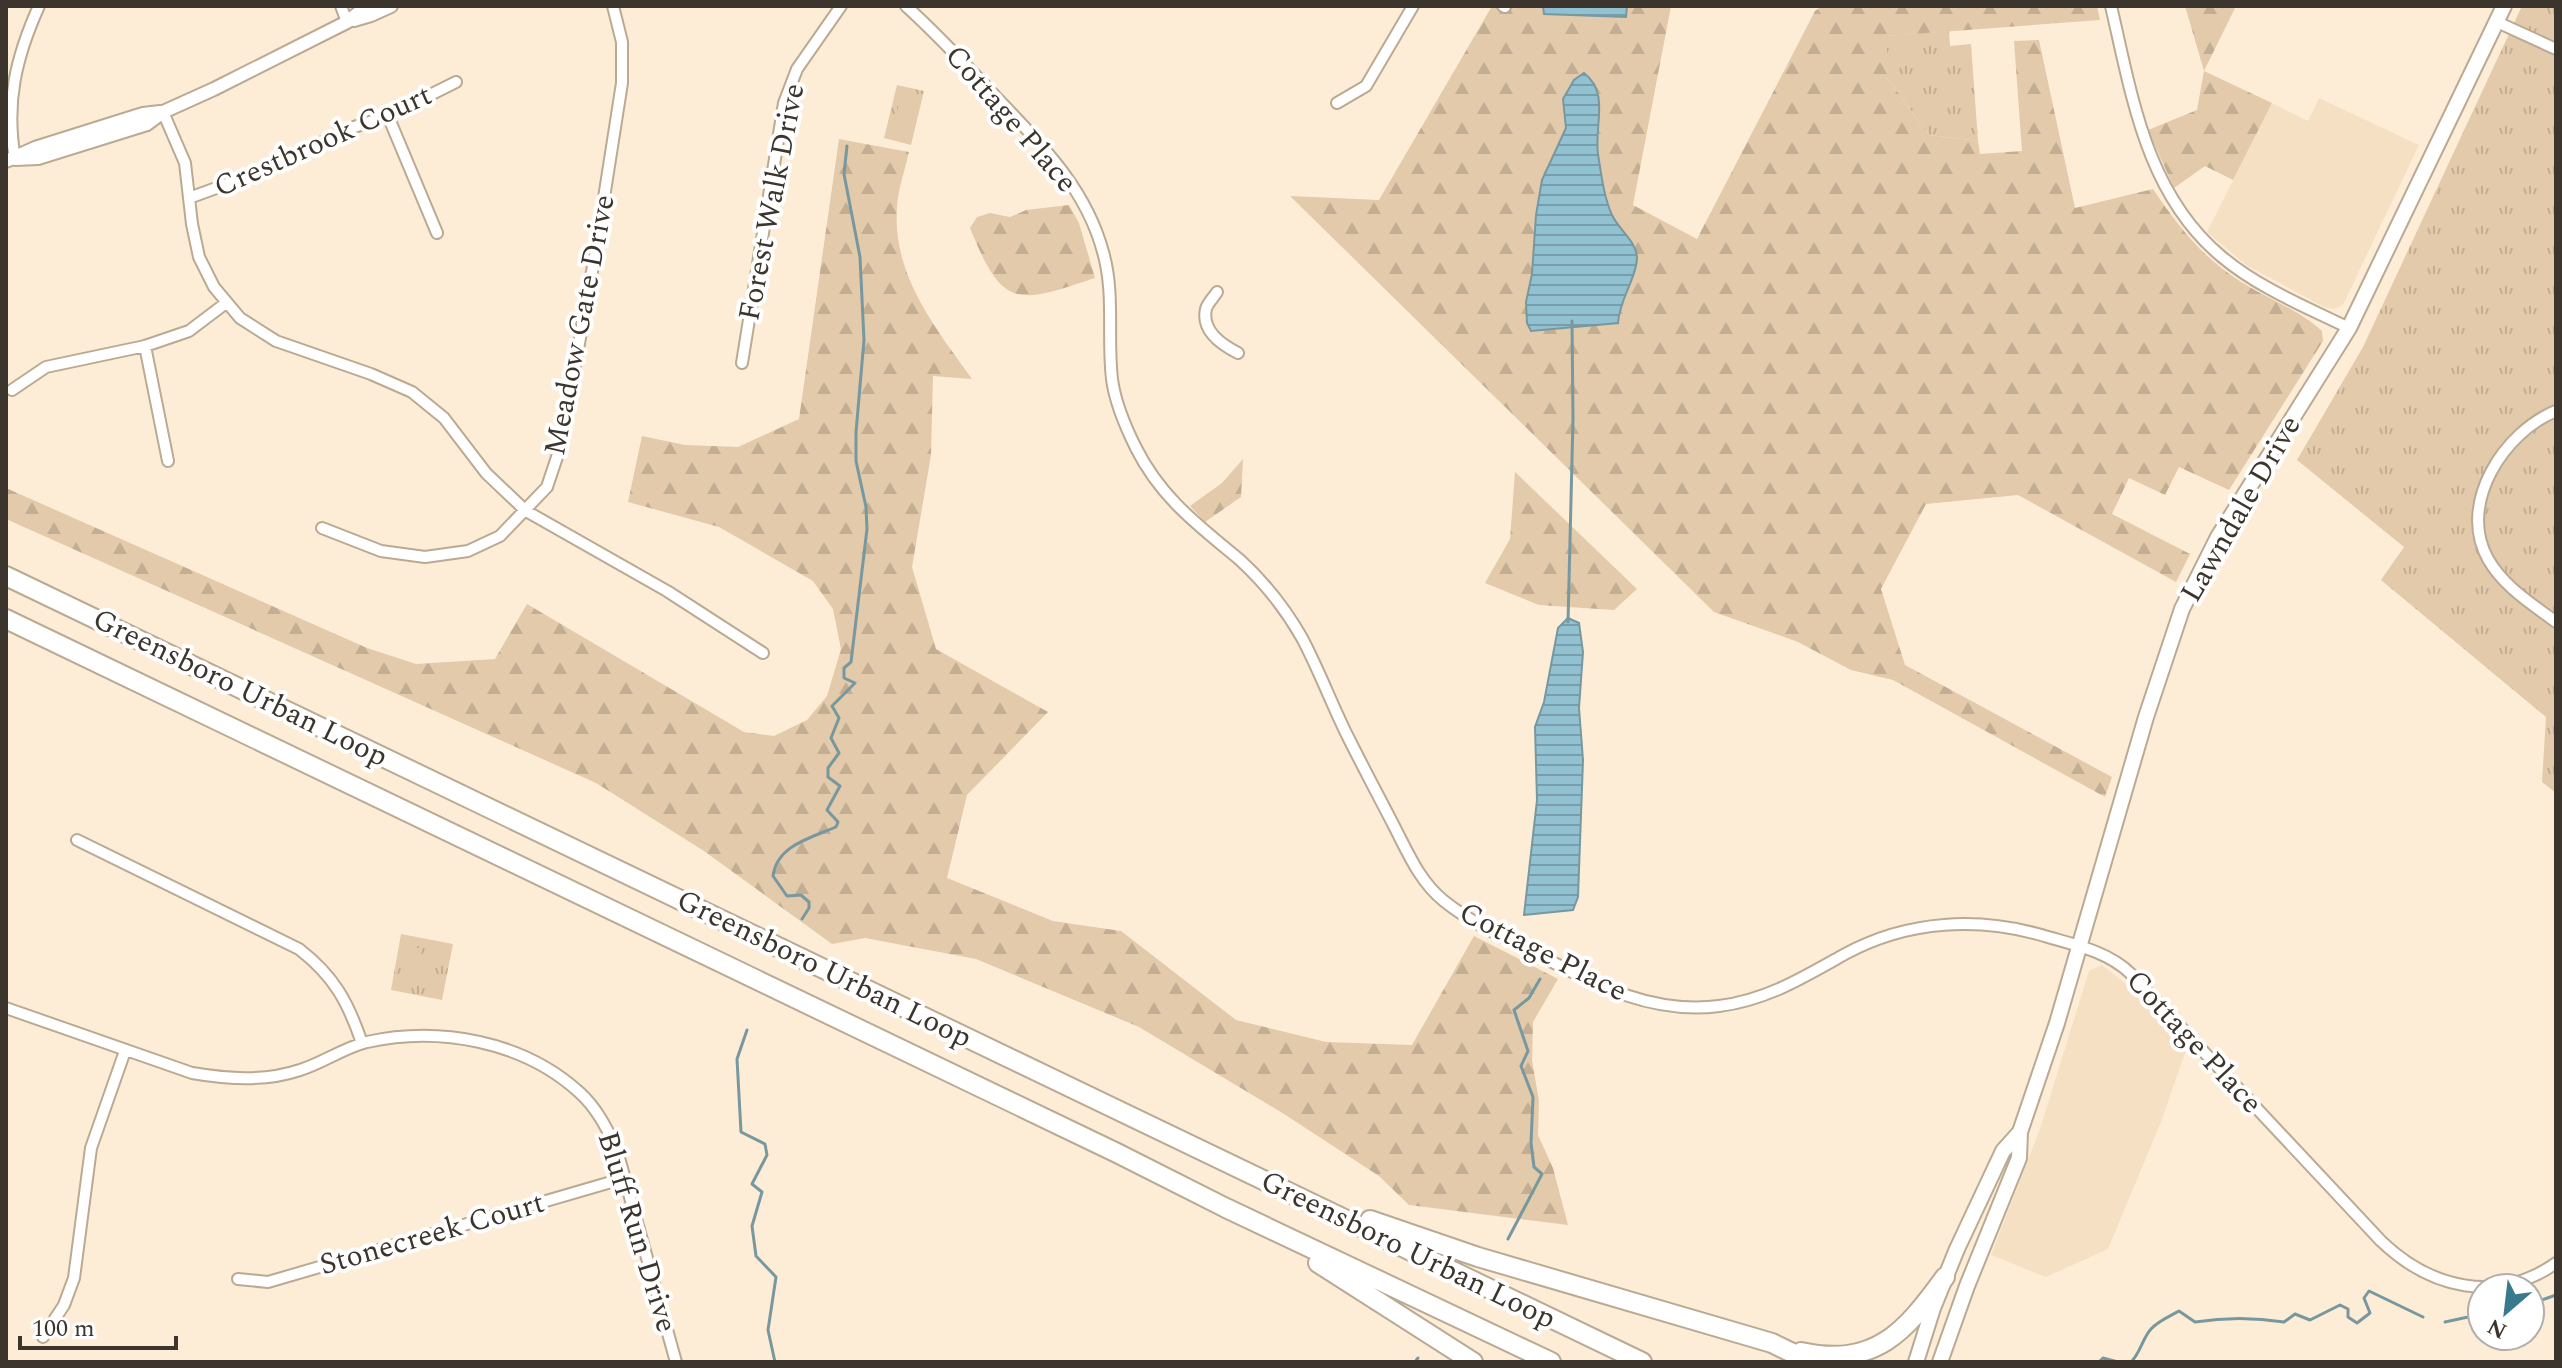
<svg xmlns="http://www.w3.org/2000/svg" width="2562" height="1368" font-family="Spectral,serif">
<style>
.built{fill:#f5e0c3}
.grass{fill:url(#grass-tufts)}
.forest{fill:url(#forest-firs);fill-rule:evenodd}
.garden{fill:#e2caaa}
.water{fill:url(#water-rules);stroke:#7898a0;stroke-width:2}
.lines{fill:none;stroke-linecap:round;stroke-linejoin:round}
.stream{stroke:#7898a0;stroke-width:3}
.minor-casing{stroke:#baaa94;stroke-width:14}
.tertiary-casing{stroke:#baaa94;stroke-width:16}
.secondary-casing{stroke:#baaa94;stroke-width:18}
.motorway-casing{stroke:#baaa94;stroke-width:22}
.minor{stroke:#fff;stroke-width:10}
.tertiary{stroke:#fff;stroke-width:12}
.secondary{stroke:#fff;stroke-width:14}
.motorway{stroke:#fff;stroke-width:18}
.labels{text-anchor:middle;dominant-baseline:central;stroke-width:8;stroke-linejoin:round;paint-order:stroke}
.street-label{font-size:30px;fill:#3c352d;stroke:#fff}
</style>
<defs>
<pattern id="grass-tufts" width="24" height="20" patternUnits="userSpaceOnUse" patternTransform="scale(2)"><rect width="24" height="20" fill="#e2caaa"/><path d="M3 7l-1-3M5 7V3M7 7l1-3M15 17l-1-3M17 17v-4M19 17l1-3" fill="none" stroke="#c3ae93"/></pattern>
<pattern id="forest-firs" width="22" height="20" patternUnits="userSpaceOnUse" patternTransform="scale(2)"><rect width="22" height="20" fill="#e2caaa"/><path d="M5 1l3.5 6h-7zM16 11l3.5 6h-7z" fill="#c3ae93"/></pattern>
<pattern id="water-rules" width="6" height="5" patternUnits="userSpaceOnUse" patternTransform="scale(2)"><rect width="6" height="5" fill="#92c2d2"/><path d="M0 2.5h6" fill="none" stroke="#789eab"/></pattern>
</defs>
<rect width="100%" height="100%" fill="#feedd6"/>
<path class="built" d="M2319 98 2419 145 2343 305 2334 309 2324 307 2246 265 2207 232 2272 103 2308 121Z
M2102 965 2136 992 2186 1050 2161 1122 2108 1249 2046 1277 1991 1255 2040 1129 2089 971Z"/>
<path class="grass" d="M2522 6H2556V793L2542 782 2546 717 2381 580 2404 547 2297 460 2363 347Z
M1949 31 1950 46 1971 44 1978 141 1929 135 1887 78V36Z
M897 85 924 91 911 145 884 138Z
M401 934 453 944 442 1000 391 990Z"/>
<path class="forest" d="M1492 6H1543L1544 14 1625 17 1627 6H1671L1633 205 1697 239 1815 11 1823 6H2097L2100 20 1887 36V78L1929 135 1978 141 1980 154 2022 151 2014 41 2039 40 2075 208 2153 189C2180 229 2205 261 2248 286 2273 301 2300 311 2322 331L2323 341 2229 490 2179 467 2165 495 2129 478 2112 514 2190 554 2176 582 2018 495 1926 504 1881 589 1905 665 2112 777 2105 797 1893 680 1851 670 1798 642 1714 612 1290 196 1379 200ZM1563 99 1597 134C1598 159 1601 191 1611 214 1618 229 1635 240 1637 256 1638 276 1619 300 1618 322L1572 325 1526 302 1532 274 1536 215 1542 180 1566 128Z
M2185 6H2236L2204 71 2272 103 2233 180 2205 166 2174 188 2148 130 2197 110 2204 71Z
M839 139 909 152C905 170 898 189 897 207 892 275 935 327 972 379L933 376 931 455 912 567 936 649 1048 712 967 795 947 878 1053 921 1121 931 1236 1020 1326 1042 1412 1045 1474 936 1558 979 1533 1022 1532 1060 1539 1101 1538 1135 1553 1168 1568 1225 1409 1205 1379 1176 1284 1114 1139 1027 976 959 865 938 832 944 704 851 596 783 6 519V488L367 648 416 664 495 659 527 604 744 732 774 736 807 720 827 696 841 649 833 609 813 581 719 527 628 502 642 436 685 445 738 447 799 419Z
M1069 205 1079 223 1095 278C1017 304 1003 310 970 228L977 217 990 213 1010 217 1026 210Z
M1243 459 1241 497 1205 522 1190 506 1222 483Z
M1515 472 1637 589 1614 610 1539 605 1485 583 1510 539Z"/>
<path class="garden" d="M901 95 917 99 908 135 892 131Z
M405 945 422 949 415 985 399 982Z"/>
<path class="water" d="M1543 6H1627L1626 17 1544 14Z
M1584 73C1610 93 1594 125 1598 154 1601 173 1604 198 1612 215 1619 230 1636 241 1637 257 1637 277 1619 300 1618 323L1531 331 1527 323 1526 302 1532 274 1536 215 1542 180 1566 128 1563 99 1574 80Z
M1568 618 1579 623 1583 652 1579 708 1583 760 1578 897 1573 910 1524 915 1537 800 1535 727 1544 702 1558 628Z"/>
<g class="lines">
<path class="stream" d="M1568 622 1573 419 1572 321
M802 919 809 908V902L801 895 787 896 773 876C777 845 811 838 836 827L838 822 827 810 840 786 828 777V768L839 753 831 738 839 718 832 706 855 683 844 678V668L851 662 867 529 866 507 856 461V432L864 340 860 257 844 174 847 146
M747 1030 737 1059 741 1132 765 1144 767 1155 752 1184 762 1192 752 1226 756 1256 776 1277 768 1330 775 1362
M1508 1239 1542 1174 1534 1167 1531 1143 1533 1097 1521 1066 1528 1051 1514 1010 1529 998 1540 979
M2530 1304 2556 1295
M2445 1322 2482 1314
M932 1362H996
M1415 1362 1418 1358
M2099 1362 2103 1358 2118 1362
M2131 1362C2141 1352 2142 1339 2151 1329 2158 1321 2170 1316 2179 1311L2195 1322C2226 1317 2253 1317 2284 1322L2295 1314 2310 1320 2340 1305 2348 1309V1317L2357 1323 2370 1313 2364 1298 2369 1291 2423 1317"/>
<g class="minor-casing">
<path id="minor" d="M341 6 347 22
M906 6C938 35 967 66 996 97 1040 143 1086 188 1103 252 1115 293 1107 337 1112 379 1115 403 1125 426 1136 448 1161 498 1198 525 1240 560 1264 582 1286 610 1302 638 1319 670 1332 705 1348 737 1363 767 1379 797 1394 826 1408 853 1420 882 1444 901 1470 922 1501 936 1531 951 1591 982 1649 1015 1719 1006 1767 1000 1804 977 1845 954 1908 920 1979 916 2048 937 2076 945 2108 952 2130 973L2381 1241C2430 1288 2497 1305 2556 1263
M1503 6 1505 7
M2111 6C2132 96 2146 194 2222 257 2259 288 2306 307 2349 328
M2497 22 2556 49
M1337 103 1366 86 1413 6
M163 112 185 163 192 224 199 257 214 287 240 318 276 341 371 374 412 392 444 418 486 473 526 511 667 591 763 653
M388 116 437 233
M15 159C5 103 16 57 39 6
M189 198 257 173 354 127 388 116 456 82
M1217 292C1214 297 1207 304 1206 309 1201 331 1222 345 1238 353
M145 346 168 461
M742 363 784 103 797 69 841 6
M12 390 46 367 145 346 189 331 226 303
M2556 411C2504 432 2457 504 2488 559 2503 586 2532 604 2556 622
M322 528 381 551 425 557 468 551 500 536 547 487 560 448 595 255 622 83V42L613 6
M77 840 299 949C334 976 348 1002 362 1043
M6 1008 192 1073C228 1079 264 1082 300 1070 323 1063 343 1048 367 1042 439 1026 523 1041 579 1092 596 1107 606 1127 616 1147L676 1362
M238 1279 268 1282 625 1178
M43 1337 64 1305 74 1278 91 1148 125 1051"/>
</g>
<g class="tertiary-casing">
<path id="tertiary" d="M354 20 371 15 391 6
M15 159 38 158 147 124 163 112 214 89 347 22 367 6
M6 161 35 148 143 114 160 112"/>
</g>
<g class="secondary-casing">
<path id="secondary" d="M1916 1362 1933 1308 1957 1249 2003 1151 2020 1132
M1940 1362 1967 1286 2019 1158 2020 1132 2057 1023 2146 717 2182 609 2218 537 2349 328 2504 6"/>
</g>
<g class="motorway-casing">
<path id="motorway" d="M6 576 1642 1362
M6 619 1117 1153 1226 1208 1551 1362
M1370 1220 1478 1257 1772 1343 1811 1362
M1318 1263 1473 1362
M1801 1352C1875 1368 1905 1332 1945 1277"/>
</g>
<use href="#minor" class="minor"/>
<use href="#tertiary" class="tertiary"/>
<use href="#secondary" class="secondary"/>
<use href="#motorway" class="motorway"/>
</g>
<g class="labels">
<g class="street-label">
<text transform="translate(1011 119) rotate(49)">Cottage Place</text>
<text transform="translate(323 141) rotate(-24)">Crestbrook Court</text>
<text transform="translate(772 202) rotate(-79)">Forest Walk Drive</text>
<text transform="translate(580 325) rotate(-79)">Meadow Gate Drive</text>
<text transform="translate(2241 509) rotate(-60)">Lawndale Drive</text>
<text transform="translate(240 688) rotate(26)">Greensboro Urban Loop</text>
<text transform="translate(1543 952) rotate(27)">Cottage Place</text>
<text transform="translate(824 969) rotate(26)">Greensboro Urban Loop</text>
<text transform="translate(2194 1042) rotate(47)">Cottage Place</text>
<text transform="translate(637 1232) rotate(73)">Bluff Run Drive</text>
<text transform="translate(432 1234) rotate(-16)">Stonecreek Court</text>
<text transform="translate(1408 1250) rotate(26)">Greensboro Urban Loop</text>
</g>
</g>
<rect width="2562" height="1368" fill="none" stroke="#3c352d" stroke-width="16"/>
<g transform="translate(2506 1312) rotate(208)"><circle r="38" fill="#ffffff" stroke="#b1aeab" stroke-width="2"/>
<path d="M0-6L14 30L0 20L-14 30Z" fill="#39798c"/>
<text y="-12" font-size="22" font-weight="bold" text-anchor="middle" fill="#3c352d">N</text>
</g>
<path d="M20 1336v12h156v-12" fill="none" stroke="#3c352d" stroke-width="4"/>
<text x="32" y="1336" font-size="24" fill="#3c352d" stroke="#ffffff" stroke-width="6" paint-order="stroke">100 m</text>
</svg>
